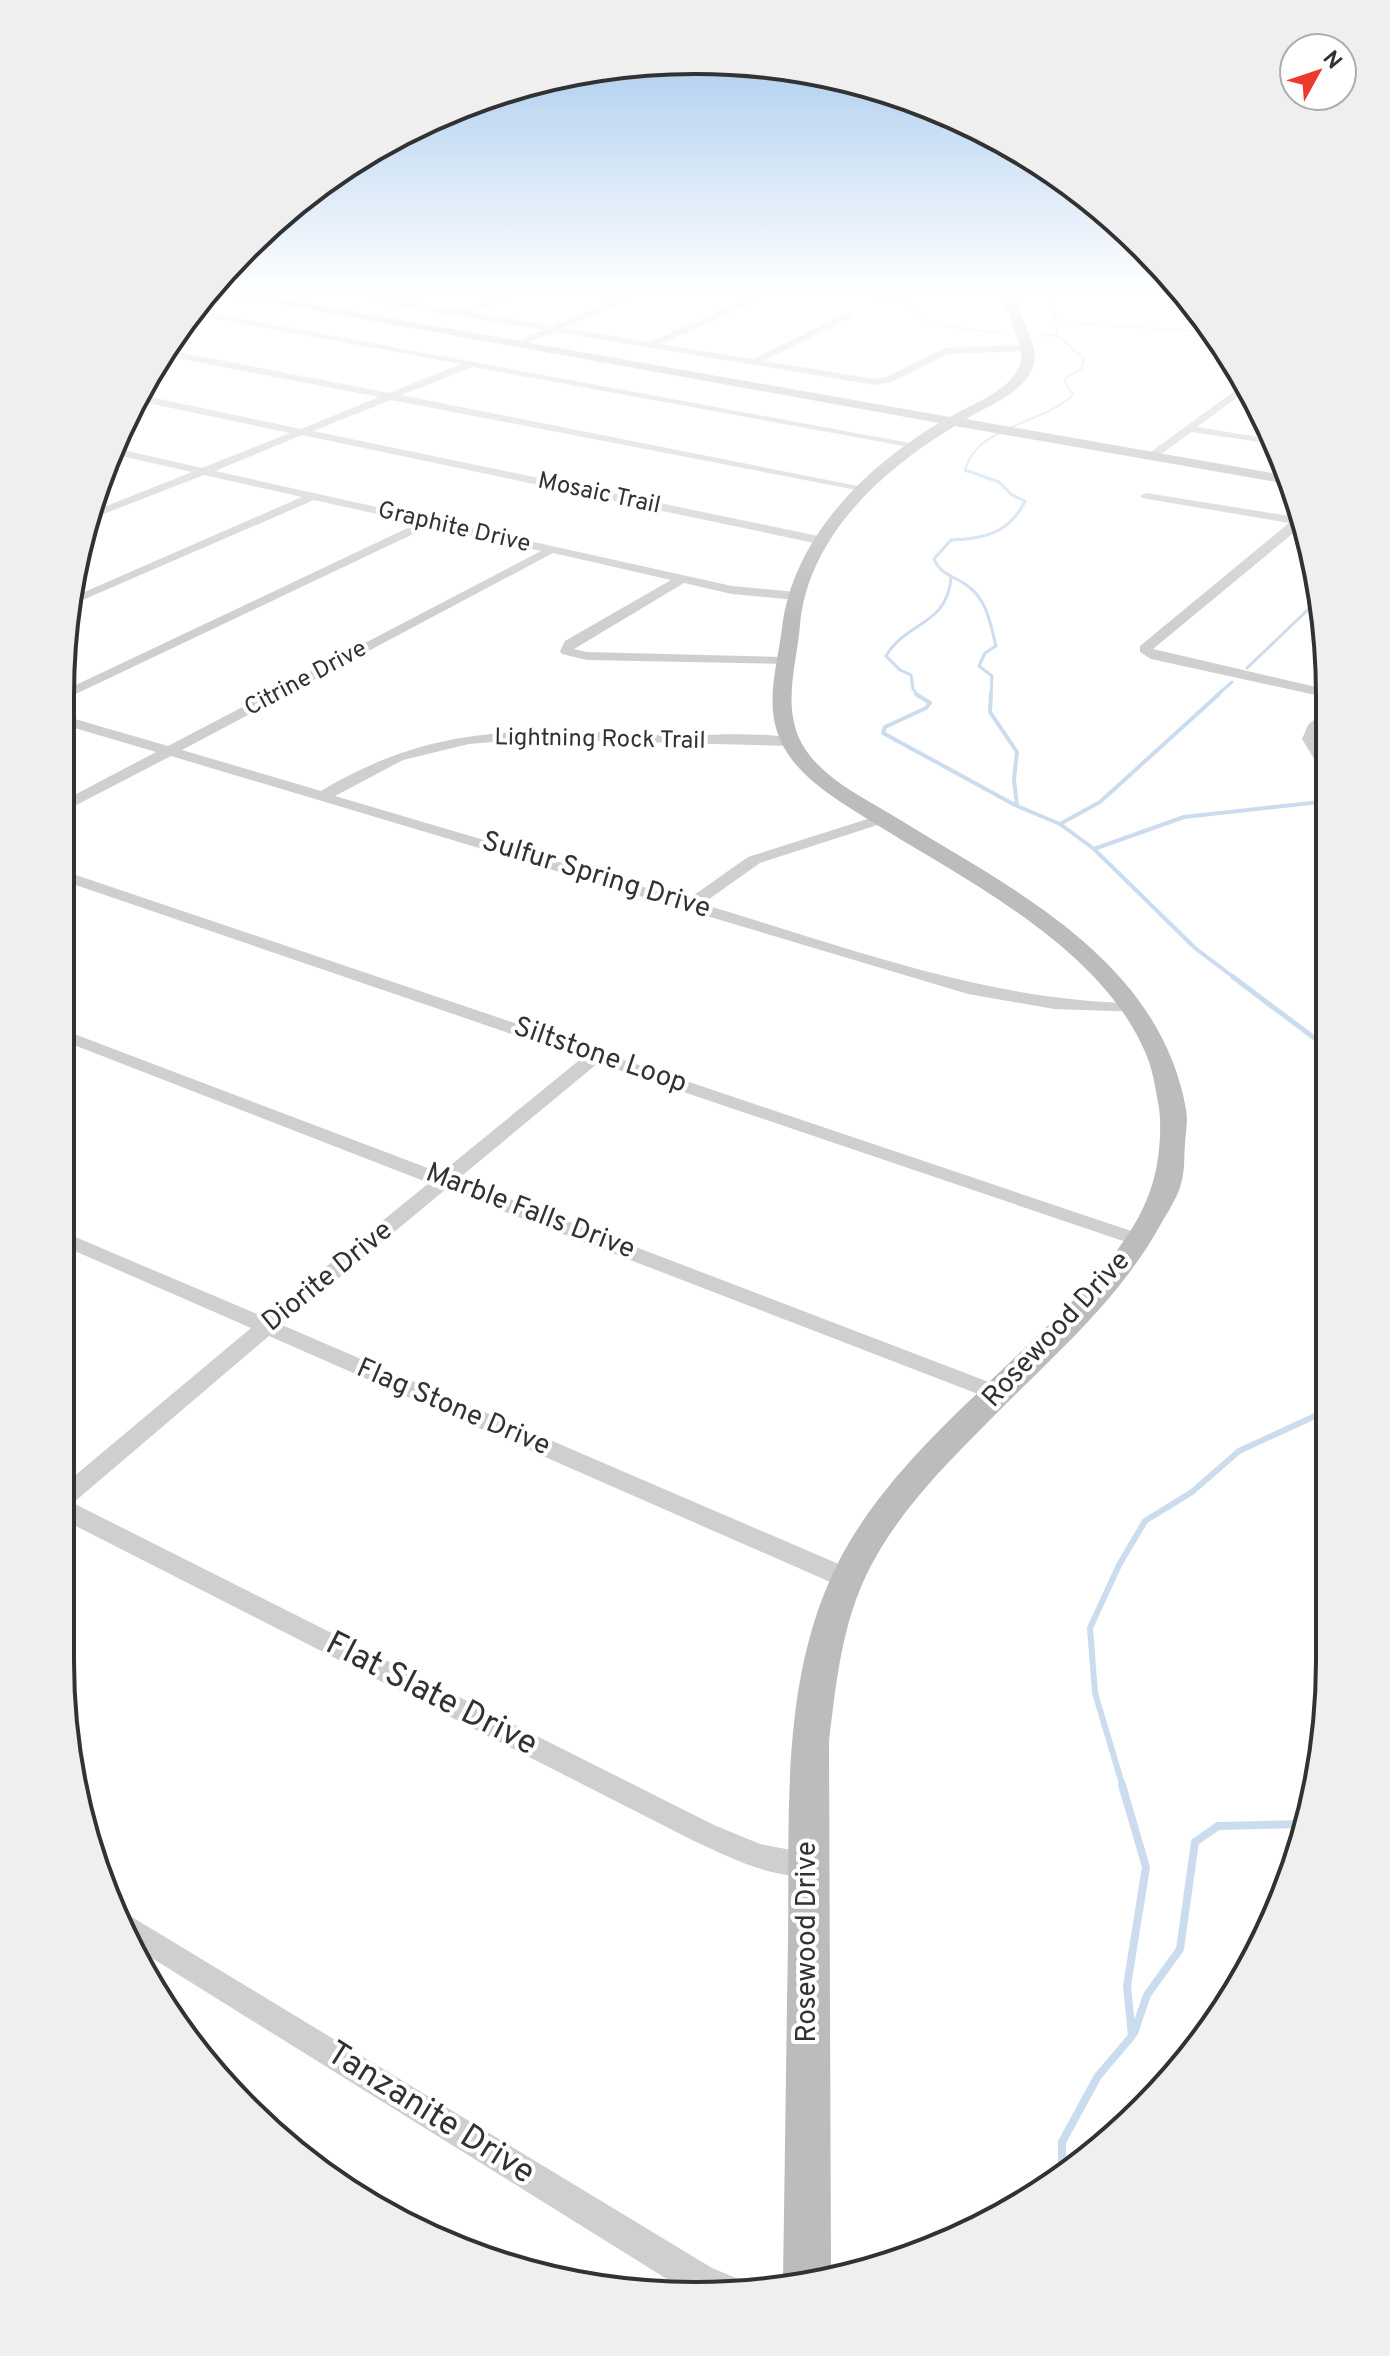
<svg xmlns="http://www.w3.org/2000/svg" width="1390" height="2356" font-family="Overpass,sans-serif">
<style>
.lines{fill:none;stroke-linecap:round;stroke-linejoin:round}
.stream-far5{stroke:#ccdcef;stroke-width:2}
.stream-far4{stroke:#ccdcef;stroke-width:3}
.stream-far3{stroke:#ccdcef;stroke-width:4}
.stream-far2{stroke:#ccdcef;stroke-width:5}
.stream-far1{stroke:#ccdcef;stroke-width:6}
.stream{stroke:#ccdcef;stroke-width:8}
.street{fill:#cfcfcf;fill-rule:evenodd}
.secondary{fill:#bcbcbc;fill-rule:evenodd}
.labels{text-anchor:middle;dominant-baseline:central;stroke-width:8;stroke-linejoin:round;paint-order:stroke}
.far-street-label{font-size:24px;fill:#323232;stroke:#fff}
.street-label{font-size:28px;fill:#323232;stroke:#fff}
.near-street-label{font-size:34px;fill:#323232;stroke:#fff}
.rim{fill:none;stroke:#323232;stroke-width:4}
</style>
<rect width="100%" height="100%" fill="#fff"/>
<g class="lines">
<path class="stream-far5" d="M856 294 903 302 918 318 940 325 1004 334
M1055 322 1195 331
M1044 335 1058 336
M970 472 965 471C975 426 1041 425 1073 395L1065 382 1066 377 1081 369 1084 359 1058 336 1052 294"/>
<path class="stream-far4" d="M965 470 999 482 1012 495 1025 501C1010 533 984 539 951 540L934 559C941 576 956 576 969 587 987 600 991 626 996 646L985 653 979 666 992 676 991 696
M1247 668 1318 600
M918 696 913 689 911 675 900 670 886 656C908 620 946 626 951 579
M1216 696 1232 682"/>
<path class="stream-far3" d="M916 694 930 703 926 708 885 727 883 733 1015 805
M991 694 990 712 1017 752 1014 779 1017 806 1060 824 1094 849 1195 948 1236 979
M1060 824 1100 802 1219 694
M1094 849 1184 817 1329 801"/>
<path class="stream-far2" d="M1233 977 1329 1049"/>
<path class="stream-far1" d="M1123 1787 1095 1693 1090 1628 1119 1565 1145 1521 1192 1492 1239 1451 1315 1416 1329 1401"/>
<path class="stream" d="M1134 2033 1147 1995 1180 1949 1195 1842 1218 1826 1305 1824
M1062 2176V2142L1098 2076 1132 2036 1127 1986 1146 1867 1122 1785"/>
<path class="street" d="M373 294 462 311 503 294H516L473 313 553 326 627 294H640L564 328 650 342 756 295 759 300 661 344 753 359 849 312 852 317 764 361 875 379 887 377 945 348 1028 345 1033 348 1028 351 947 354 892 382 875 385 555 332 518 347 515 342 544 330 381 303 372 300Z
M194 310 920 445 915 448 473 367 401 395 868 488 862 491 391 400 313 431 828 538 830 541 824 545 302 435 215 471 732 586 795 592 801 596 795 600 732 594 684 583 574 649 587 652 786 657 791 658V664L587 660 562 654 560 651 565 641 671 580 553 553 182 750 321 791C444 717 538 731 675 735 712 736 760 731 796 739L798 742 791 746 526 739 469 744 403 760 335 796 687 900 748 857 877 816H887V822L760 863 702 904C844 946 985 1001 1135 1003L1144 1008 1141 1012 1054 1009 968 994 171 756 61 813V802L156 752 61 724V715L168 746 541 551 430 526 61 701V692L418 523 314 500 71 605 73 597 302 497 204 475 88 520 89 513 192 472 112 454 115 448 202 468 290 433 138 401 141 395 301 429 379 397 161 355 163 349 389 393 461 364 190 314Z
M1247 382 1250 388 1197 427 1270 439 1274 444 1191 432 1156 458H1148V454Z
M1146 493 1302 518 1303 525 1153 649 1329 690V698L1151 659 1140 652V646L1289 523 1142 498 1140 496Z
M1329 707V720L1316 739 1329 759V776L1324 775 1302 739 1308 725Z
M61 870 1146 1236 1149 1240 1146 1244H1132L598 1063 458 1179 1007 1389 1010 1394 1007 1399H991L446 1189 282 1325 855 1571 859 1578 855 1585 846 1587 837 1585 269 1336 73 1503 714 1825 760 1844 818 1855 822 1864 818 1873C783 1885 727 1856 694 1841L60 1518V1488L251 1328 61 1245V1231L264 1317 429 1183 61 1040V1029L441 1173 582 1058 61 880Z
M127 1914 712 2268 748 2283 752 2291 736 2295 683 2289 139 1950 121 1916Z"/>
<path class="secondary" d="M223 294H253L950 417C979 400 1033 383 1019 342 1014 326 1006 311 1002 294H1014C1018 311 1027 325 1032 342 1047 384 995 402 966 419L1289 476 1294 485 955 426C883 469 808 536 800 625 797 663 782 705 801 742 819 776 860 796 892 815 1010 888 1159 958 1186 1109 1188 1120 1186 1131 1185 1143 1184 1156 1185 1171 1181 1184 1177 1198 1169 1210 1162 1222 1119 1302 1047 1361 985 1425 946 1464 905 1506 877 1555 843 1612 837 1676 829 1741L831 2273 785 2283 783 2278C785 2166 786 2055 788 1943 790 1806 778 1662 850 1541 898 1461 973 1399 1038 1335 1080 1295 1135 1242 1152 1185 1159 1164 1162 1130 1159 1108 1156 1091 1153 1070 1146 1054 1101 946 963 879 869 820 833 797 788 772 776 728 767 695 778 661 782 628 793 538 864 468 939 423Z"/>
</g>
<linearGradient id="sky" x2="0" y2="1"><stop stop-color="#9dc4eb"/><stop offset="0.47" stop-color="#fff"/><stop offset="1" stop-color="#fff" stop-opacity="0"/></linearGradient>
<rect width="1390" height="624" fill="url(#sky)"/>
<g class="labels">
<g class="far-street-label">
<text transform="translate(599 494) rotate(12)">Mosaic Trail</text>
<text transform="translate(454 528) rotate(13)">Graphite Drive</text>
<text transform="translate(306 679) rotate(-28)">Citrine Drive</text>
<text transform="translate(600 740) rotate(1)">Lightning Rock Trail</text>
</g>
<g class="street-label">
<text transform="translate(596 876) rotate(17)">Sulfur Spring Drive</text>
<text transform="translate(600 1056) rotate(19)">Siltstone Loop</text>
<text transform="translate(530 1212) rotate(21)">Marble Falls Drive</text>
<text transform="translate(328 1277) rotate(-39)">Diorite Drive</text>
<text transform="translate(1057 1330) rotate(-47)">Rosewood Drive</text>
<text transform="translate(453 1408) rotate(23)">Flag Stone Drive</text>
<text transform="translate(808 1942) rotate(-90)">Rosewood Drive</text>
</g>
<g class="near-street-label">
<text transform="translate(431 1695) rotate(27)">Flat Slate Drive</text>
<text transform="translate(430 2114) rotate(32)">Tanzanite Drive</text>
</g>
</g>
<path d="M0 0H1390V2356H0ZM695 74H695A621 621 0 0 1 1316 695V1661A621 621 0 0 1 695 2282H695A621 621 0 0 1 74 1661V695A621 621 0 0 1 695 74Z" fill="#efefef" fill-rule="evenodd"/>
<path class="rim" d="M695 74H695A621 621 0 0 1 1316 695V1661A621 621 0 0 1 695 2282H695A621 621 0 0 1 74 1661V695A621 621 0 0 1 695 74Z"/>
<g transform="translate(1318 72) rotate(50)"><circle r="38" fill="#ffffff" stroke="#adadad" stroke-width="2"/>
<path d="M0-6L14 30L0 20L-14 30Z" fill="#ee3a2e"/>
<text y="-12" font-size="22" font-weight="bold" text-anchor="middle" fill="#323232">N</text>
</g>
</svg>
